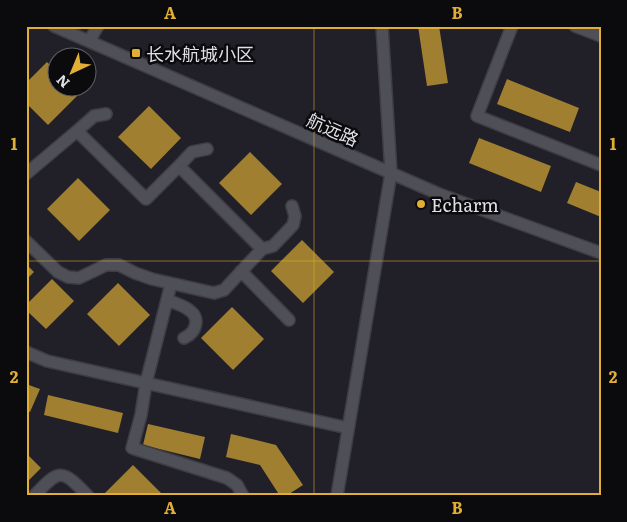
<svg xmlns="http://www.w3.org/2000/svg" width="627" height="522" font-family="Literata,'Noto Sans SC',serif">
<style>
.building{fill:#a17f31}
.lines{fill:none;stroke-linecap:round;stroke-linejoin:round}
.minor-casing{stroke:#3e3d43;stroke-width:14}
.minor{stroke:#4f4f57;stroke-width:11}
.grid{fill:none;stroke:#e2af34;stroke-width:1;stroke-opacity:0.55}
.poi-dot{fill:#e2af34;stroke:#0b0b0e;stroke-width:2}
.labels{text-anchor:middle;dominant-baseline:central;stroke-width:5;stroke-linejoin:round;paint-order:stroke}
.poi-label{font-size:18px;fill:#dfdfe4;stroke:#0b0b0e;text-anchor:start}
.street-label{font-size:18px;fill:#dfdfe4;stroke:#0b0b0e}
.neatline{fill:none;stroke:#e2af34;stroke-width:2}
.grid-label{font-size:16px;text-anchor:middle;font-weight:bold;fill:#e2af34}
</style>
<rect width="100%" height="100%" fill="#212028"/>
<path class="building" d="M418 26H439L448 83 427 86Z
M47 62 58 73V88H72L79 94 48 125 26 103V83Z
M507 79 579 108 570 132 497 104Z
M149 106 181 138 151 169 118 137Z
M479 138 551 166 541 192 469 163Z
M250 152 282 184 251 215 219 183Z
M78 178 110 210 79 241 47 209Z
M576 182 601 192V217L567 203Z
M302 240 334 272 303 303 271 271Z
M26 264 34 272 26 280Z
M52 279 74 301 46 329 26 310V305Z
M118 283 150 315 119 346 87 314Z
M232 307 264 339 233 370 201 338Z
M26 384 40 389 30 412 26 410Z
M48 395 123 413 118 433 44 415Z
M148 424 205 437 200 459 143 445Z
M231 434 276 445 303 485 286 496H280L260 465 226 457Z
M26 453 41 468 26 483Z
M133 465 164 496H102Z"/>
<g class="lines">
<g class="minor-casing">
<path id="minor" d="M54 26 439 194 601 253
M512 26 477 116 601 165
M575 26 601 36
M89 41 98 26
M77 131 146 199 179 166 262 249
M179 166 192 152 207 149
M26 174 77 131 94 116 106 114
M26 241 58 272 68 277 79 278 106 265H119L135 273 152 279 214 293 224 290 262 249 273 246 293 225 295 216 292 206
M241 271 289 320
M171 284 146 383 141 415 132 448 227 478 237 485 243 496
M167 300C174 303 183 305 189 310 201 318 196 333 184 338
M26 352 47 361 348 428
M34 496C60 468 62 469 88 496
M337 496 391 173 382 26"/>
</g>
<use href="#minor" class="minor"/>
</g>
<path class="grid" d="M314 26V496M26 261H601"/>
<g class="poi-dot">
<rect x="131" y="48" width="10" height="10" rx="2.5"/>
<circle cx="421" cy="204" r="5"/>
</g>
<g class="labels">
<g class="poi-label">
<text x="146" y="53">长水航城小区</text>
<text x="431" y="204">Echarm</text>
</g>
<g class="street-label">
<text transform="translate(333 129) rotate(24)">航远路</text>
</g>
</g>
<rect width="627" height="522" fill="none" stroke="#0b0b0e" stroke-width="55"/>
<g transform="translate(72 72) rotate(224)"><circle r="24" fill="#0b0b0e" stroke="#606064"/>
<path d="M0-4L9 19L0 12L-9 19Z" fill="#e2af34"/>
<text y="-8" font-size="14" font-weight="bold" text-anchor="middle" fill="#dfdfe4">N</text>
</g>
<rect x="28" y="28" width="572" height="466" class="neatline"/>
<g class="grid-label">
<text x="170" y="19">A</text>
<text x="457" y="19">B</text>
<text x="14" y="150">1</text>
<text x="613" y="150">1</text>
<text x="14" y="383">2</text>
<text x="613" y="383">2</text>
<text x="170" y="514">A</text>
<text x="457" y="514">B</text>
</g>
</svg>
